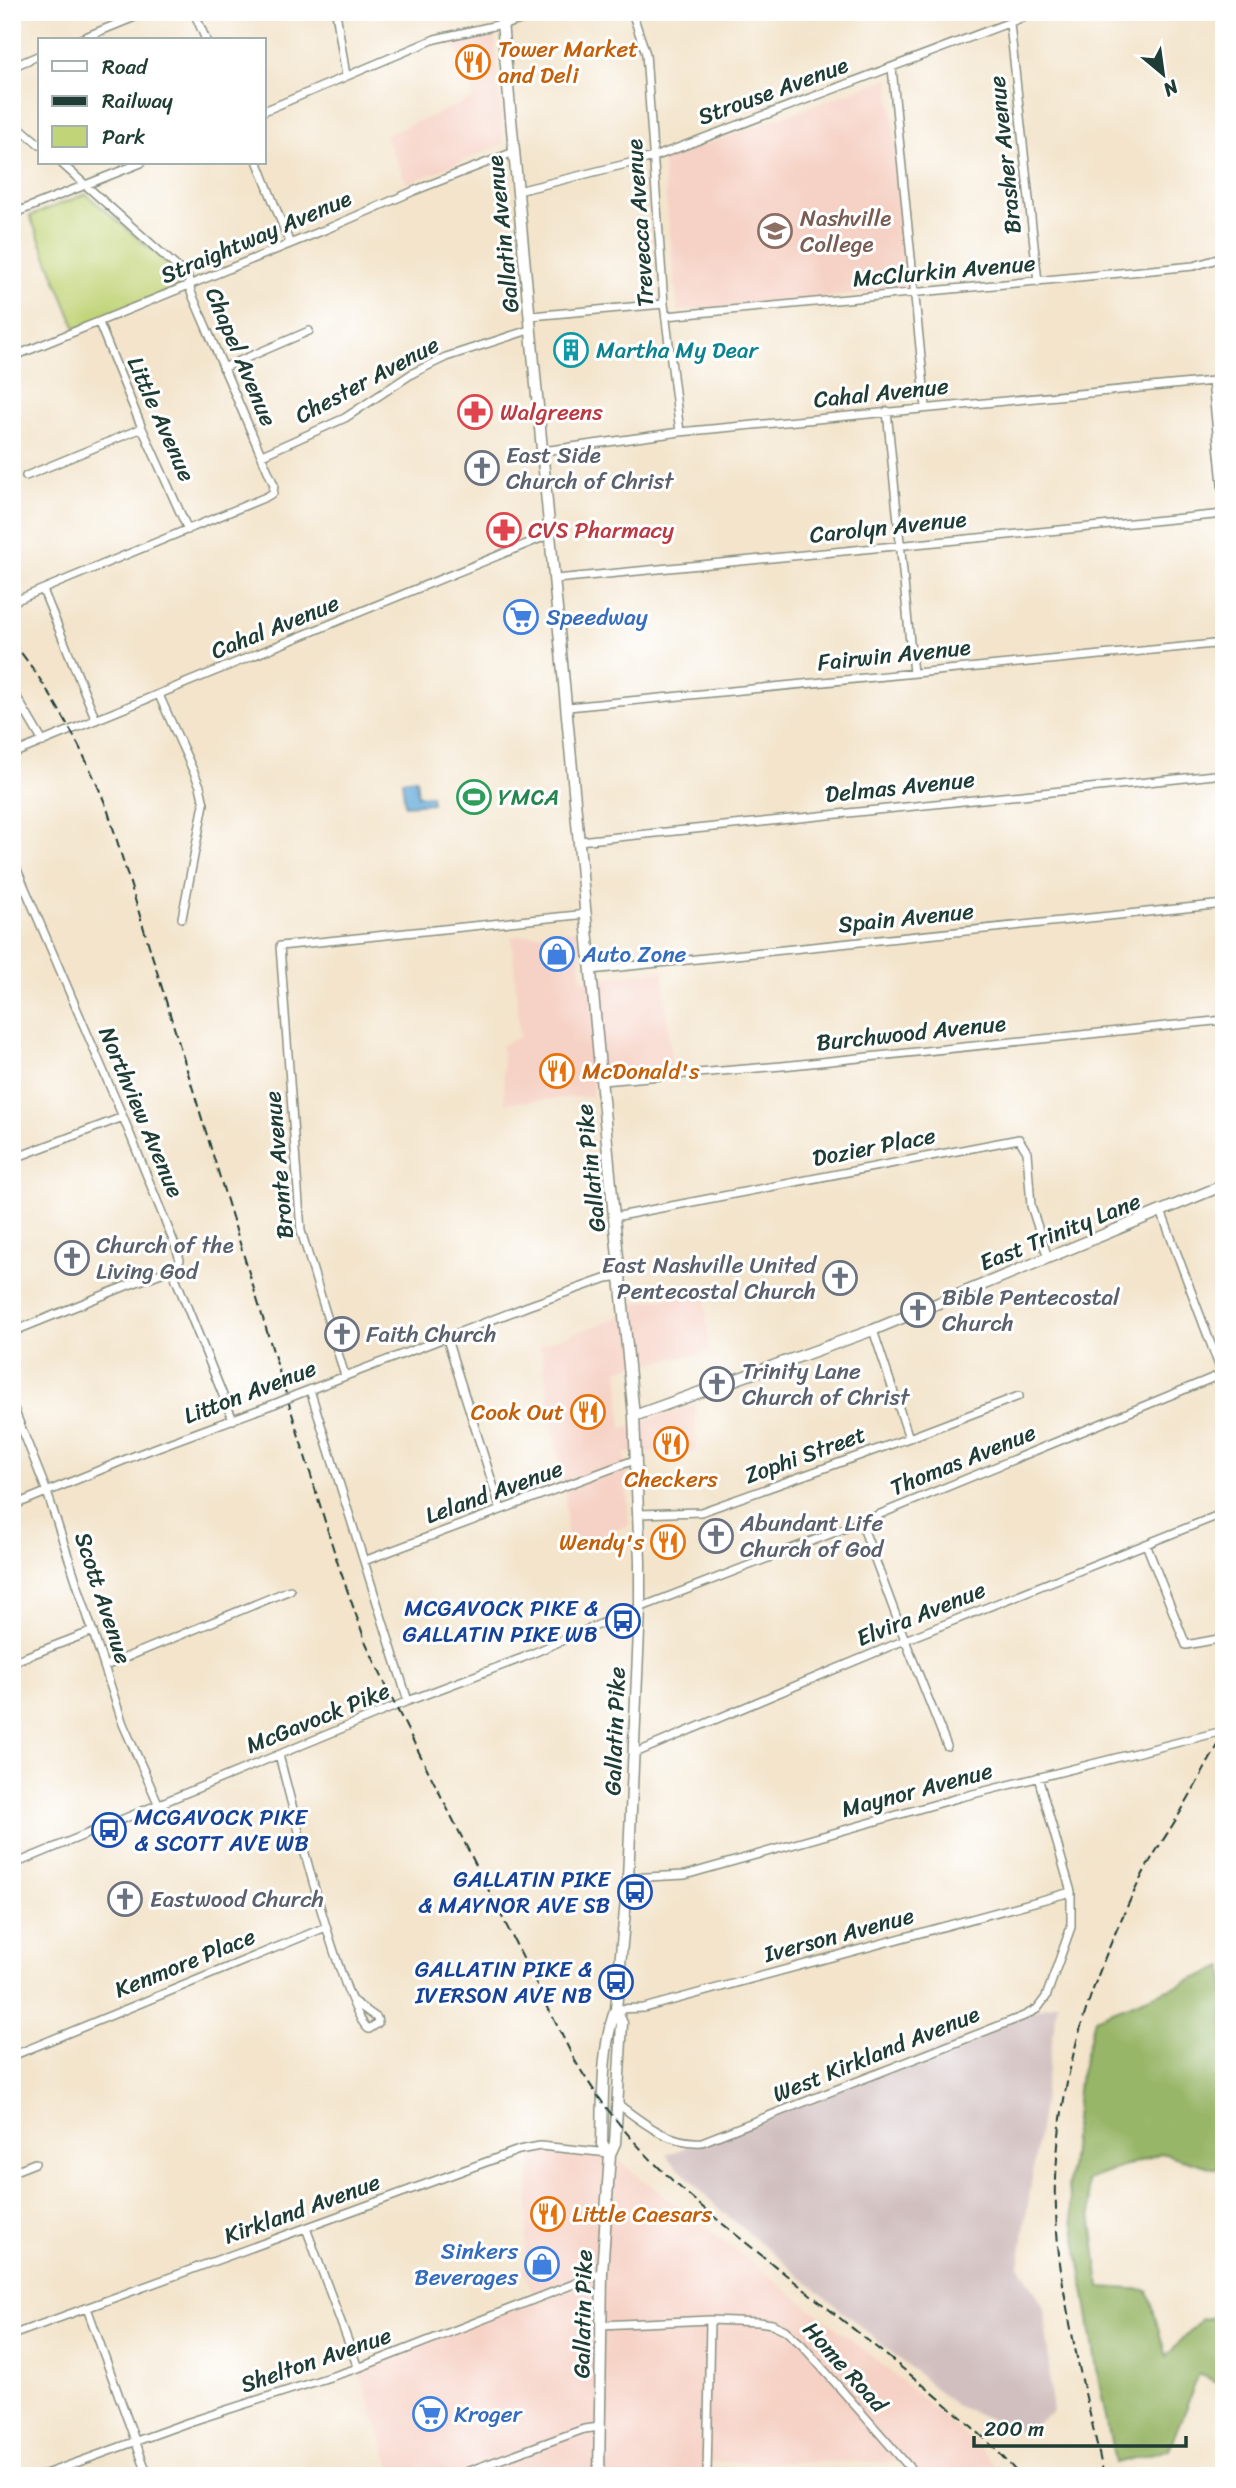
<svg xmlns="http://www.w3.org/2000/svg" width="1236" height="2488" font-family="Sriracha,sans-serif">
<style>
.built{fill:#f6d1c5}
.industrial{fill:#d1bfbf}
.green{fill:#c1d478;stroke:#708856;stroke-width:2}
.forest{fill:#98b668;stroke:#5c7a4e;stroke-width:2}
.water{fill:#60a7d7;stroke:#407286;stroke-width:2}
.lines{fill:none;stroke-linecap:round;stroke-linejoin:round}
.minor-casing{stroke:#899080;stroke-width:10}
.major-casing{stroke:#899080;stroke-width:13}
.minor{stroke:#fff;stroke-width:7}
.major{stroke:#fff;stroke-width:10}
.rail{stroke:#1f3d34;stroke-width:2;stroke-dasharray:10 5;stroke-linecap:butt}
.minor-bridge-casing{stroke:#899080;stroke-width:10;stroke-linecap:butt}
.minor-bridge{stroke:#fff;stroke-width:7}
.labels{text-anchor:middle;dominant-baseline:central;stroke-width:6;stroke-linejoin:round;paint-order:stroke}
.food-label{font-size:23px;fill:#c56008;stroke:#fff;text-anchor:start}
.street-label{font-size:23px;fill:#1f3d34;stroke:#fff}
.education-label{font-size:23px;fill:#785e54;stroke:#fff;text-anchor:start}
.culture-label{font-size:23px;fill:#0d838f;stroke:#fff;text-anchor:start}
.health-label{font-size:23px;fill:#be3a42;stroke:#fff;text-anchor:start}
.worship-label{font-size:23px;fill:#5b616d;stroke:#fff;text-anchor:start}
.shop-label{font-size:23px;fill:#366cbe;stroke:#fff;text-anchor:start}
.leisure-label{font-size:23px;fill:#27864d;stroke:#fff;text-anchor:start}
.transit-label{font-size:23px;fill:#164399;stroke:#fff;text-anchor:end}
</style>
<rect width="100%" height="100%" fill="#fff"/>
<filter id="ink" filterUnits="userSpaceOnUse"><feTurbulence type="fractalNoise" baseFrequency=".0143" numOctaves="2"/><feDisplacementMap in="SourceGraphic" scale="14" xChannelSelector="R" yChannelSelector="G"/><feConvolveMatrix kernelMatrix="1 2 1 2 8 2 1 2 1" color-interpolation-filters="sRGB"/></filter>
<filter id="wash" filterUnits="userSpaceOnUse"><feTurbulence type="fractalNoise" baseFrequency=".00686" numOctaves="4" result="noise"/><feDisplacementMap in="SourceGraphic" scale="28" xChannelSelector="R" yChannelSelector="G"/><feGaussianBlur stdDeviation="1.57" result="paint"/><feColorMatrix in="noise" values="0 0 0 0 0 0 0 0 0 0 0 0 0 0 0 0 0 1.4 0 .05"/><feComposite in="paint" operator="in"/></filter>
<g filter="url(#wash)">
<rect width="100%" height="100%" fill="#f3e4cb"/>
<path class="built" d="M482 32 495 36 503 144 407 184 385 135 474 98 463 62 451 38Z
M889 78 909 290 678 311 662 160Z
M577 930 582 980 663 971 672 1071 592 1082V1096L505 1103 502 1045 520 1037 512 937Z
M705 1292 709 1352 618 1369 622 1428 695 1404 696 1452 625 1453 629 1525 583 1542 567 1534 565 1493 540 1345 615 1319 634 1303Z
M532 2148 610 2154 871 2355 981 2449 1004 2476H917L904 2462H707V2476H490L485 2465 455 2476H394L358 2368 534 2298 524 2271Z"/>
<path class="industrial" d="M1058 2002 1019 2265 1045 2308 1052 2413 1023 2432 955 2405 716 2206 666 2155Z"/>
<path class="green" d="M86 194 182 276 184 285 76 329 30 216Z"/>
<path class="forest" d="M1224 1967V2171L1161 2153 1087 2180 1100 2287 1148 2290 1166 2357 1201 2319 1224 2316V2372L1219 2383 1199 2374 1169 2449 1115 2463 1098 2376 1068 2188 1079 2081 1095 2018Z"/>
<path class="water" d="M416 778 418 796 431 795 432 803 405 805 402 780Z"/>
</g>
<g filter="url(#ink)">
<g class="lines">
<g class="minor-casing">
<path id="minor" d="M194 12 206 40
M336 12 346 76
M632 12 646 54 664 304 680 432
M1010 24 1038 282
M78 40 147 12
M12 67 40 55
M892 68 926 407
M264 111 435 39 502 24
M12 121 40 145
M258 163 290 244
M518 191 654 157 1037 12
M12 214 141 163
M531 316 664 304
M666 316 1194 266 1224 257
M99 323 142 428 188 530
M12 357 329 228 416 190 514 152
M223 368 309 331
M1212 381 1224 505
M887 411 913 673
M543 451 680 432 1224 380
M262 455 345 418 413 373 446 357 532 329
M26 476 142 428
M556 579 1224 514
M43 590 96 720
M12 602 266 497 273 493 274 485 191 292 188 277 61 163
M12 689 43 742
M159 695 200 786 204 804 182 918
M568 707 1224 643
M12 754 551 534
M579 841 1224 774
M12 858 123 1117 177 1250 180 1260 173 1272
M591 970 1224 904
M602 1081 782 1066 1224 1020
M12 1159 123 1117
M1161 1211 1224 1379
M614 1217 1019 1139 1027 1152 1031 1206 1048 1258
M173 1272 233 1420
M873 1330 909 1438
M12 1332 126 1286 164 1272H173
M446 1336 501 1510
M345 1376 301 1231 280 946 587 914
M310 1390 408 1701
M296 1395 528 1306 607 1278 622 1276
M12 1404 47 1492 123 1724 158 1803
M12 1506 139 1454 274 1404
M639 1514 701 1512 909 1438 1019 1396
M861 1522 905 1640 947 1746
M1146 1544 1186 1645 1224 1638
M364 1561 637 1459
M12 1662 93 1631
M105 1666 290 1590
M633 1754 905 1640 1224 1513
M279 1755C289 1794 345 2017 369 2029L378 2023 377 2018 353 2001
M12 1865 408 1701 522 1658 621 1615 861 1522 1222 1374
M628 1878 685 1875 961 1797 1215 1733
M616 2009 644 2008 1071 1892
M12 2056 326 1927
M618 2104C644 2123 667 2144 702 2142L1024 2016 1037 2009 1046 1997 1071 1927V1892L1038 1777
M12 2172 35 2163
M306 2228 358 2368
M87 2308 148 2476
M600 2325 710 2320 759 2322 772 2324 785 2330 802 2345 917 2476
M12 2335 519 2150 540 2146 609 2153
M40 2476 189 2422 358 2368 602 2273
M455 2476 584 2429 600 2427
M707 2476 710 2320"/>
</g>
<g class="major-casing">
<path id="major" d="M501 12 614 1217 634 1416 640 1561V1609L628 1878 616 2009C601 2045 603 2104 602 2144L610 2154
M502 24 541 12
M634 1416 873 1330 1224 1185
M599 2476 602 2273 610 2154 615 2143 622 2023 616 2009"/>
</g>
<use href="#minor" class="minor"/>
<use href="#major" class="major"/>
<path class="rail" d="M12 641C52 691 83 749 107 808L338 1564 366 1643 396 1707 574 2059C626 2147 686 2195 765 2258 810 2294 856 2331 902 2368 943 2401 985 2435 1020 2476
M1104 2476C1090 2412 1073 2348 1063 2284 1039 2135 1077 2004 1144 1872 1154 1853 1166 1836 1177 1818 1193 1791 1208 1762 1224 1735"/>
<g class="minor-bridge-casing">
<path id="minor-bridge" d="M274 1404 296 1395"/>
</g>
<use href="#minor-bridge" class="minor-bridge"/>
</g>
</g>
<defs>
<g id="restaurant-ring" transform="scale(1.75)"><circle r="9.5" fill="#fff" stroke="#e8710a" stroke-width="1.5"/><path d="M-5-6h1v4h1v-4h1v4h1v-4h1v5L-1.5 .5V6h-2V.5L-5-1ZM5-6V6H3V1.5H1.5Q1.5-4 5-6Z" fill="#e8710a"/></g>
<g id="school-ring" transform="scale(1.75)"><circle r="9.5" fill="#fff" stroke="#8d6e63" stroke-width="1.5"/><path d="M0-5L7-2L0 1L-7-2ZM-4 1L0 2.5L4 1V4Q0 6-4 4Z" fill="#8d6e63"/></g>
<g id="building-ring" transform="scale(1.75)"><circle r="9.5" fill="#fff" stroke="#0f9aa8" stroke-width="1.5"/><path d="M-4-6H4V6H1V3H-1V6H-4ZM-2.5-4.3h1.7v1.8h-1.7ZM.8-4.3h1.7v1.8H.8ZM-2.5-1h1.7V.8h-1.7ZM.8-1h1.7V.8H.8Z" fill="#0f9aa8"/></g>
<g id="pharmacy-ring" transform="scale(1.75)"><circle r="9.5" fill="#fff" stroke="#e0444e" stroke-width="1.5"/><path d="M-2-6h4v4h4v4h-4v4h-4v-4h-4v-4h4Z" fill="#e0444e"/></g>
<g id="church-ring" transform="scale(1.75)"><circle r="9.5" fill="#fff" stroke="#6b7280" stroke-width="1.5"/><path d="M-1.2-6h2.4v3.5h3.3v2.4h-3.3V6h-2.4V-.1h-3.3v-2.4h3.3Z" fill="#6b7280"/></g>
<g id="supermarket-ring" transform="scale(1.75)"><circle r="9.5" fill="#fff" stroke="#3f7fe0" stroke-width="1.5"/><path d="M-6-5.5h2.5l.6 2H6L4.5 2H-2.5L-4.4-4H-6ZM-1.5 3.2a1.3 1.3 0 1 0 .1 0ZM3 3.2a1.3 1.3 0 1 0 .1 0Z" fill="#3f7fe0"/></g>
<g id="stadium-ring" transform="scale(1.75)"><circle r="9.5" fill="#fff" stroke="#2e9e5b" stroke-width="1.5"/><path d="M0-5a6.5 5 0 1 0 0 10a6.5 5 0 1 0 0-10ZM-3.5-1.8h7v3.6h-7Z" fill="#2e9e5b"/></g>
<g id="shop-ring" transform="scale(1.75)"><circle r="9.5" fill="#fff" stroke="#3f7fe0" stroke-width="1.5"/><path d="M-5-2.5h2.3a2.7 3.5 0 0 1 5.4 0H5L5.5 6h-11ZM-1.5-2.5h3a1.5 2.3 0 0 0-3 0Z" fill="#3f7fe0"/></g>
<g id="bus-ring" transform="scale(1.75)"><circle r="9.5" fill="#fff" stroke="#1a4fb4" stroke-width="1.5"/><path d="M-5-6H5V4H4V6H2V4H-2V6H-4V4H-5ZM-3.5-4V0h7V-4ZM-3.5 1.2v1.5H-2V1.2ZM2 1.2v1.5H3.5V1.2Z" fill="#1a4fb4"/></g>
</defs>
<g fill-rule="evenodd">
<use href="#restaurant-ring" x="473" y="62"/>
<use href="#school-ring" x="775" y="231"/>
<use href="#building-ring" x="571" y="350"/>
<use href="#pharmacy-ring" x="475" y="412"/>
<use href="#church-ring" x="482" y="468"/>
<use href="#pharmacy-ring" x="504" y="530"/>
<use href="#supermarket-ring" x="521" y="617"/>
<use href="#stadium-ring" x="474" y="797"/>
<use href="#shop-ring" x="557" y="954"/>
<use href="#restaurant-ring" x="557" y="1071"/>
<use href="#church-ring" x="72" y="1258"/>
<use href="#church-ring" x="840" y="1278"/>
<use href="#church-ring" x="918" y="1310"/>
<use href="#church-ring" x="342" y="1334"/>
<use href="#church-ring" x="717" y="1384"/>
<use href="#restaurant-ring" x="588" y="1412"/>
<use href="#restaurant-ring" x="671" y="1444"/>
<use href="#church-ring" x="716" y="1536"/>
<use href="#restaurant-ring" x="668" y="1542"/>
<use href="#bus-ring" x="623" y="1621"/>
<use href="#bus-ring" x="109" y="1830"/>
<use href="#bus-ring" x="635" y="1892"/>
<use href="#church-ring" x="125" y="1899"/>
<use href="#bus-ring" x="616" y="1982"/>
<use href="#restaurant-ring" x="548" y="2214"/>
<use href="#shop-ring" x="542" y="2264"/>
<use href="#supermarket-ring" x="430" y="2414"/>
</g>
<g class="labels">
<g class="food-label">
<text x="498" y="49">Tower Market<tspan x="498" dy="26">and Deli</tspan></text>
<text x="582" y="1071">McDonald's</text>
<text x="564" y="1412" text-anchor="end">Cook Out</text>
<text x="671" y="1479" text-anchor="middle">Checkers</text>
<text x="644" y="1542" text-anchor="end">Wendy's</text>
<text x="572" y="2214">Little Caesars</text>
</g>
<g class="street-label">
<text transform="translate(773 91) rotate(-20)">Strouse Avenue</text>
<text transform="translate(1005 155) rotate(-96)">Brasher Avenue</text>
<text transform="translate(640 223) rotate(-94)">Trevecca Avenue</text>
<text transform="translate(503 234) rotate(-96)">Gallatin Avenue</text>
<text transform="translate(256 237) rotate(-23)">Straightway Avenue</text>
<text transform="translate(944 271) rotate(-5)">McClurkin Avenue</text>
<text transform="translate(241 357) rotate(67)">Chapel Avenue</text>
<text transform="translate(367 380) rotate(-28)">Chester Avenue</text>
<text transform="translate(881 393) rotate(-6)">Cahal Avenue</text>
<text transform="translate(161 419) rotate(66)">Little Avenue</text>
<text transform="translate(888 527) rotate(-6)">Carolyn Avenue</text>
<text transform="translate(275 627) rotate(-22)">Cahal Avenue</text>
<text transform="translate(894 655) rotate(-6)">Fairwin Avenue</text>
<text transform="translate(900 787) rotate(-6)">Delmas Avenue</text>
<text transform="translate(906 918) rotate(-6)">Spain Avenue</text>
<text transform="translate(911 1033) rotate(-6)">Burchwood Avenue</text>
<text transform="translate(141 1112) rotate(67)">Northview Avenue</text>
<text transform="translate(874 1147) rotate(-11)">Dozier Place</text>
<text transform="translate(279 1165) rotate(-95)">Bronte Avenue</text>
<text transform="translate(591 1168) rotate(-96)">Gallatin Pike</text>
<text transform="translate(1060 1232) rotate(-22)">East Trinity Lane</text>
<text transform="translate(250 1392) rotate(-21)">Litton Avenue</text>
<text transform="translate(805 1455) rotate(-20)">Zophi Street</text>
<text transform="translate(963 1460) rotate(-22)">Thomas Avenue</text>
<text transform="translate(494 1492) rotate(-20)">Leland Avenue</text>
<text transform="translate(103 1598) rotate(72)">Scott Avenue</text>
<text transform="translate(921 1614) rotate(-22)">Elvira Avenue</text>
<text transform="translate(318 1718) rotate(-22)">McGavock Pike</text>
<text transform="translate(615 1731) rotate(-88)">Gallatin Pike</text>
<text transform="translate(917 1790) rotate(-15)">Maynor Avenue</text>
<text transform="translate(839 1935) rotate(-15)">Iverson Avenue</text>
<text transform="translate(185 1963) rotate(-22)">Kenmore Place</text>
<text transform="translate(876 2054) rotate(-22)">West Kirkland Avenue</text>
<text transform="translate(302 2209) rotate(-20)">Kirkland Avenue</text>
<text transform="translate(583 2314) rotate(-89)">Gallatin Pike</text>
<text transform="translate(316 2360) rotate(-19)">Shelton Avenue</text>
<text transform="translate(845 2367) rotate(48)">Home Road</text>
</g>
<g class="education-label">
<text x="800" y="218">Nashville<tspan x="800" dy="26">College</tspan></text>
</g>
<g class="culture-label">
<text x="596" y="350">Martha My Dear</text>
</g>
<g class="health-label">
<text x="500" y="412">Walgreens</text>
<text x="528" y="530">CVS Pharmacy</text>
</g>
<g class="worship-label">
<text x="506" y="455">East Side<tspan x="506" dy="26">Church of Christ</tspan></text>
<text x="96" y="1245">Church of the<tspan x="96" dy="26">Living God</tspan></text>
<text x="816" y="1265" text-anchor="end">East Nashville United<tspan x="816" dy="26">Pentecostal Church</tspan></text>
<text x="942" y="1297">Bible Pentecostal<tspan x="942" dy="26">Church</tspan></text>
<text x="366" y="1334">Faith Church</text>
<text x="742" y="1371">Trinity Lane<tspan x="742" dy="26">Church of Christ</tspan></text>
<text x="740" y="1523">Abundant Life<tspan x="740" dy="26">Church of God</tspan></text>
<text x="150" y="1899">Eastwood Church</text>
</g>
<g class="shop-label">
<text x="546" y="617">Speedway</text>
<text x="582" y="954">Auto Zone</text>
<text x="518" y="2251" text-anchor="end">Sinkers<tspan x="518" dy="26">Beverages</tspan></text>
<text x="454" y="2414">Kroger</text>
</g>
<g class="leisure-label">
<text x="498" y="797">YMCA</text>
</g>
<g class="transit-label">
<text x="598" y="1608">MCGAVOCK PIKE &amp;<tspan x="598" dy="26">GALLATIN PIKE WB</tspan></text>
<text x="134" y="1817" text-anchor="start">MCGAVOCK PIKE<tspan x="134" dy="26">&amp; SCOTT AVE WB</tspan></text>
<text x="610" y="1879">GALLATIN PIKE<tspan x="610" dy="26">&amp; MAYNOR AVE SB</tspan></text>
<text x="592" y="1969">GALLATIN PIKE &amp;<tspan x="592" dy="26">IVERSON AVE NB</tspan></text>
</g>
</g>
<rect width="1236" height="2488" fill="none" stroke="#fff" stroke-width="42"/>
<rect x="38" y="38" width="228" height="126" fill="#ffffff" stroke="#a5b1ae" stroke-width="2"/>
<rect x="52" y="61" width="35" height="10" fill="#ffffff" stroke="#a5b1ae" stroke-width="2"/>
<text x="102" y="74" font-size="21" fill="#1f3d34">Road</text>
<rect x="52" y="96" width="35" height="10" fill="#1f3d34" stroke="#a5b1ae" stroke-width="2"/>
<text x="102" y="108" font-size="21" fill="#1f3d34">Railway</text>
<rect x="52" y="126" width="35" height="21" fill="#c1d478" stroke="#a5b1ae" stroke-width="2"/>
<text x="102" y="144" font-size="21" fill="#1f3d34">Park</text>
<g transform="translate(1163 74) rotate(151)" stroke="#ffffff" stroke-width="5" paint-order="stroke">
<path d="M0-5L12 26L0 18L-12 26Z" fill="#1f3d34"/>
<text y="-10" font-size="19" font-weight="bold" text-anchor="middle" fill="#1f3d34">N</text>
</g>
<path d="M974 2436v10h212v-10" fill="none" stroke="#1f3d34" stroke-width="3.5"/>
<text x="984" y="2436" font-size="21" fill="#1f3d34" stroke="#ffffff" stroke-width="5" paint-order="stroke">200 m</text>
</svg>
